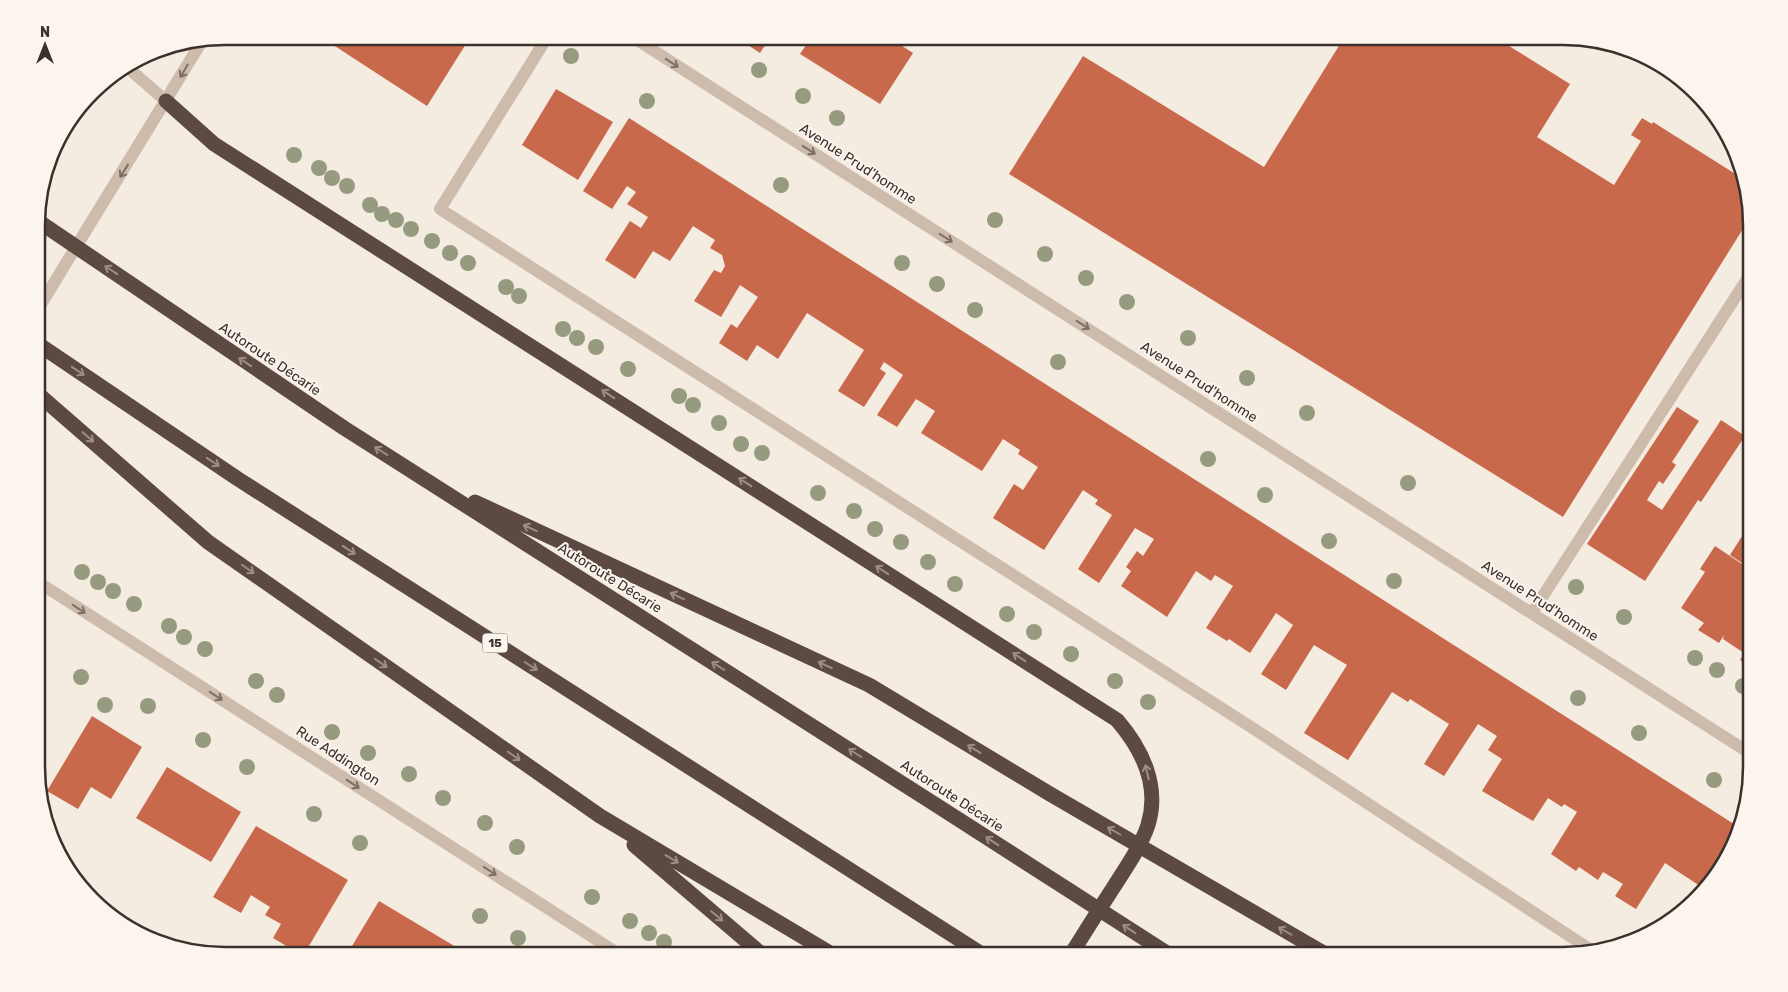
<svg xmlns="http://www.w3.org/2000/svg" width="1788" height="992" font-family="Rubik,sans-serif">
<style>
.building{fill:#c8694b}
.lines{fill:none;stroke-linecap:round;stroke-linejoin:round}
.minor{stroke:#cdbbac;stroke-width:12}
.highway{stroke:#5c4a42;stroke-width:15}
.tree{fill:#969b7f}
.oneway{stroke:#7d6f65}
.oneway2{stroke:#9c8e87}
.labels{text-anchor:middle;dominant-baseline:central;stroke-width:4;stroke-linejoin:round;paint-order:stroke}
.shield{fill:#fbf5ee;stroke:#756b66;stroke-width:1}
.shield-label{font-size:12px;font-weight:bold;fill:#3b302b}
.street-label{font-size:14px;fill:#3b302b;stroke:#fbf5ee}
.rim{fill:none;stroke:#3b302b;stroke-width:2.5}
</style>
<rect width="100%" height="100%" fill="#f4ebe1"/>
<path class="building" d="M326 36H471L427 106 324 39Z
M734 36H771L760 53Z
M812 36H904L899 44 913 53 880 104 800 54Z
M1345 36H1493L1570 84 1537 137 1614 185 1641 141 1631 135 1642 118 1652 124 1653 122 1745 180 1751 216 1563 517 1009 174 1083 56 1264 167Z
M556 89 613 122 578 180 522 145Z
M629 118 1737 826 1727 861 1697 900 1686 908 1700 886 1665 863 1636 909 1615 896 1623 884 1603 872 1598 880 1579 867 1576 871 1551 854 1577 812 1564 804 1562 807 1548 798 1533 821 1482 791 1502 759 1488 750 1497 736 1478 724 1444 776 1424 764 1449 724 1410 699 1408 702 1392 692 1348 760 1304 733 1347 665 1314 645 1286 690 1261 674 1293 625 1276 613 1250 653 1229 639 1227 641 1206 628 1233 586 1215 575 1211 581 1196 571 1167 617 1121 586 1131 571 1126 567 1137 551 1143 556 1154 539 1135 528 1099 583 1078 569 1112 515 1095 504 1098 500 1083 490 1044 550 993 518 1014 484 1023 490 1038 467 1018 454 1020 450 1003 439 982 471 921 433 935 411 916 399 897 427 877 415 903 375 884 362 880 369 886 373 864 407 838 391 864 350 807 313 778 359 757 345 747 361 719 343 731 324 737 328 758 297 740 285 721 317 694 301 714 270 721 273 725 266 722 255 710 248 715 240 693 226 670 261 653 251 635 279 605 260 630 221 641 228 648 217 627 204 636 192 627 186 612 209 583 191Z
M1677 407 1699 421 1672 462 1676 465 1663 484 1659 481 1647 500 1662 510 1721 420 1745 436 1701 502 1698 500 1645 581 1587 544Z
M1751 500V517L1743 512Z
M1751 522V569L1730 555Z
M1715 546 1751 570V667L1740 660 1744 653 1723 639 1724 635 1719 643 1698 630 1704 623 1681 608 1705 572 1700 569Z
M92 716 142 747 111 799 91 787 78 809 47 791Z
M167 767 241 812 211 862 136 818Z
M256 826 348 880 303 956 273 938 281 924 265 915 270 907 251 895 241 913 213 897Z
M379 901 466 953 465 956H346Z"/>
<g class="lines">
<path class="minor" d="M548 36 440 209 1251 727 1591 950
M631 36 1751 754
M127 67 166 101
M38 309 202 41
M38 582 622 956
M1532 613 1751 273"/>
<path class="highway" d="M166 101 214 144 1117 720C1142 749 1160 786 1148 825 1141 846 1127 866 1115 885 1100 908 1085 932 1070 956
M38 221 344 428 933 803 1170 955
M38 344 238 479 985 956
M38 394 208 542 600 816 835 956
M475 502 869 685 1050 794 1327 955
M634 845 764 956"/>
</g>
<g class="tree">
<circle cx="571" cy="56" r="8"/>
<circle cx="759" cy="70" r="8"/>
<circle cx="803" cy="96" r="8"/>
<circle cx="647" cy="101" r="8"/>
<circle cx="837" cy="118" r="8"/>
<circle cx="294" cy="155" r="8"/>
<circle cx="319" cy="168" r="8"/>
<circle cx="332" cy="178" r="8"/>
<circle cx="781" cy="185" r="8"/>
<circle cx="347" cy="186" r="8"/>
<circle cx="370" cy="205" r="8"/>
<circle cx="382" cy="214" r="8"/>
<circle cx="396" cy="220" r="8"/>
<circle cx="995" cy="220" r="8"/>
<circle cx="411" cy="229" r="8"/>
<circle cx="432" cy="241" r="8"/>
<circle cx="450" cy="253" r="8"/>
<circle cx="1045" cy="254" r="8"/>
<circle cx="468" cy="263" r="8"/>
<circle cx="902" cy="263" r="8"/>
<circle cx="1086" cy="278" r="8"/>
<circle cx="937" cy="284" r="8"/>
<circle cx="506" cy="287" r="8"/>
<circle cx="519" cy="296" r="8"/>
<circle cx="1127" cy="302" r="8"/>
<circle cx="975" cy="310" r="8"/>
<circle cx="563" cy="329" r="8"/>
<circle cx="577" cy="338" r="8"/>
<circle cx="1188" cy="338" r="8"/>
<circle cx="596" cy="347" r="8"/>
<circle cx="1058" cy="362" r="8"/>
<circle cx="628" cy="369" r="8"/>
<circle cx="1247" cy="378" r="8"/>
<circle cx="679" cy="396" r="8"/>
<circle cx="693" cy="405" r="8"/>
<circle cx="1307" cy="413" r="8"/>
<circle cx="719" cy="423" r="8"/>
<circle cx="741" cy="444" r="8"/>
<circle cx="762" cy="453" r="8"/>
<circle cx="1208" cy="459" r="8"/>
<circle cx="1408" cy="483" r="8"/>
<circle cx="818" cy="493" r="8"/>
<circle cx="1265" cy="495" r="8"/>
<circle cx="854" cy="511" r="8"/>
<circle cx="875" cy="529" r="8"/>
<circle cx="1329" cy="541" r="8"/>
<circle cx="901" cy="542" r="8"/>
<circle cx="928" cy="562" r="8"/>
<circle cx="82" cy="572" r="8"/>
<circle cx="1394" cy="581" r="8"/>
<circle cx="98" cy="582" r="8"/>
<circle cx="955" cy="584" r="8"/>
<circle cx="1576" cy="587" r="8"/>
<circle cx="113" cy="591" r="8"/>
<circle cx="134" cy="604" r="8"/>
<circle cx="1007" cy="614" r="8"/>
<circle cx="1624" cy="617" r="8"/>
<circle cx="169" cy="626" r="8"/>
<circle cx="1034" cy="632" r="8"/>
<circle cx="184" cy="637" r="8"/>
<circle cx="205" cy="649" r="8"/>
<circle cx="1071" cy="654" r="8"/>
<circle cx="1695" cy="658" r="8"/>
<circle cx="1717" cy="670" r="8"/>
<circle cx="81" cy="677" r="8"/>
<circle cx="256" cy="681" r="8"/>
<circle cx="1115" cy="681" r="8"/>
<circle cx="1743" cy="686" r="8"/>
<circle cx="277" cy="695" r="8"/>
<circle cx="1578" cy="698" r="8"/>
<circle cx="1148" cy="702" r="8"/>
<circle cx="105" cy="705" r="8"/>
<circle cx="148" cy="706" r="8"/>
<circle cx="332" cy="732" r="8"/>
<circle cx="1639" cy="733" r="8"/>
<circle cx="203" cy="740" r="8"/>
<circle cx="368" cy="753" r="8"/>
<circle cx="247" cy="767" r="8"/>
<circle cx="409" cy="774" r="8"/>
<circle cx="1714" cy="780" r="8"/>
<circle cx="443" cy="798" r="8"/>
<circle cx="314" cy="814" r="8"/>
<circle cx="485" cy="823" r="8"/>
<circle cx="360" cy="843" r="8"/>
<circle cx="517" cy="847" r="8"/>
<circle cx="592" cy="897" r="8"/>
<circle cx="480" cy="916" r="8"/>
<circle cx="630" cy="921" r="8"/>
<circle cx="649" cy="933" r="8"/>
<circle cx="518" cy="938" r="8"/>
<circle cx="664" cy="942" r="8"/>
</g>
<defs><path id="oneway-shaft" d="M-6 0H5M1.5-3L5.5 0L1.5 3" fill="none" stroke-width="1.6" stroke-linecap="round" stroke-linejoin="round" transform="scale(1.25)"/></defs>
<g class="oneway">
<use href="#oneway-shaft" transform="translate(672 63) rotate(33)"/>
<use href="#oneway-shaft" transform="translate(184 71) rotate(120)"/>
<use href="#oneway-shaft" transform="translate(809 150) rotate(33)"/>
<use href="#oneway-shaft" transform="translate(124 171) rotate(122)"/>
<use href="#oneway-shaft" transform="translate(946 238) rotate(33)"/>
<use href="#oneway-shaft" transform="translate(1083 325) rotate(33)"/>
<use href="#oneway-shaft" transform="translate(79 609) rotate(33)"/>
<use href="#oneway-shaft" transform="translate(216 696) rotate(33)"/>
<use href="#oneway-shaft" transform="translate(353 784) rotate(33)"/>
<use href="#oneway-shaft" transform="translate(490 871) rotate(33)"/>
</g>
<g class="oneway2">
<use href="#oneway-shaft" transform="translate(111 270) rotate(-146)"/>
<use href="#oneway-shaft" transform="translate(245 362) rotate(-146)"/>
<use href="#oneway-shaft" transform="translate(78 371) rotate(34)"/>
<use href="#oneway-shaft" transform="translate(608 394) rotate(-147)"/>
<use href="#oneway-shaft" transform="translate(88 437) rotate(41)"/>
<use href="#oneway-shaft" transform="translate(381 451) rotate(-148)"/>
<use href="#oneway-shaft" transform="translate(213 462) rotate(34)"/>
<use href="#oneway-shaft" transform="translate(745 482) rotate(-147)"/>
<use href="#oneway-shaft" transform="translate(530 528) rotate(-155)"/>
<use href="#oneway-shaft" transform="translate(349 550) rotate(33)"/>
<use href="#oneway-shaft" transform="translate(248 569) rotate(35)"/>
<use href="#oneway-shaft" transform="translate(882 570) rotate(-147)"/>
<use href="#oneway-shaft" transform="translate(677 596) rotate(-155)"/>
<use href="#oneway-shaft" transform="translate(1019 657) rotate(-147)"/>
<use href="#oneway-shaft" transform="translate(381 663) rotate(35)"/>
<use href="#oneway-shaft" transform="translate(825 665) rotate(-155)"/>
<use href="#oneway-shaft" transform="translate(531 666) rotate(32)"/>
<use href="#oneway-shaft" transform="translate(718 666) rotate(-148)"/>
<use href="#oneway-shaft" transform="translate(974 749) rotate(-149)"/>
<use href="#oneway-shaft" transform="translate(855 753) rotate(-148)"/>
<use href="#oneway-shaft" transform="translate(514 756) rotate(35)"/>
<use href="#oneway-shaft" transform="translate(1147 772) rotate(-103)"/>
<use href="#oneway-shaft" transform="translate(1114 831) rotate(-150)"/>
<use href="#oneway-shaft" transform="translate(992 841) rotate(-147)"/>
<use href="#oneway-shaft" transform="translate(672 859) rotate(31)"/>
<use href="#oneway-shaft" transform="translate(717 916) rotate(40)"/>
<use href="#oneway-shaft" transform="translate(1129 929) rotate(-147)"/>
<use href="#oneway-shaft" transform="translate(1285 931) rotate(-150)"/>
</g>
<g class="labels">
<rect class="shield" x="482.5" y="633.5" width="25" height="19" rx="4"/>
<g class="shield-label">
<text x="495" y="643">15</text>
</g>
<g class="street-label">
<text transform="translate(858 164) rotate(33)">Avenue Prud'homme</text>
<text transform="translate(270 359) rotate(34)">Autoroute Décarie</text>
<text transform="translate(1199 382) rotate(33)">Avenue Prud'homme</text>
<text transform="translate(610 578) rotate(32)">Autoroute Décarie</text>
<text transform="translate(1540 601) rotate(33)">Avenue Prud'homme</text>
<text transform="translate(338 756) rotate(33)">Rue Addington</text>
<text transform="translate(952 796) rotate(33)">Autoroute Décarie</text>
</g>
</g>
<path d="M0 0H1788V992H0ZM225 45H1563A180 180 0 0 1 1743 225V767A180 180 0 0 1 1563 947H225A180 180 0 0 1 45 767V225A180 180 0 0 1 225 45Z" fill="#fbf5ee" fill-rule="evenodd"/>
<path class="rim" d="M225 45H1563A180 180 0 0 1 1743 225V767A180 180 0 0 1 1563 947H225A180 180 0 0 1 45 767V225A180 180 0 0 1 225 45Z"/>
<g transform="translate(45 45)" stroke="#fbf5ee" stroke-width="4" paint-order="stroke">
<path d="M0-4L9 19L0 12L-9 19Z" fill="#3b302b"/>
<text y="-8" font-size="14" font-weight="bold" text-anchor="middle" fill="#3b302b">N</text>
</g>
</svg>
